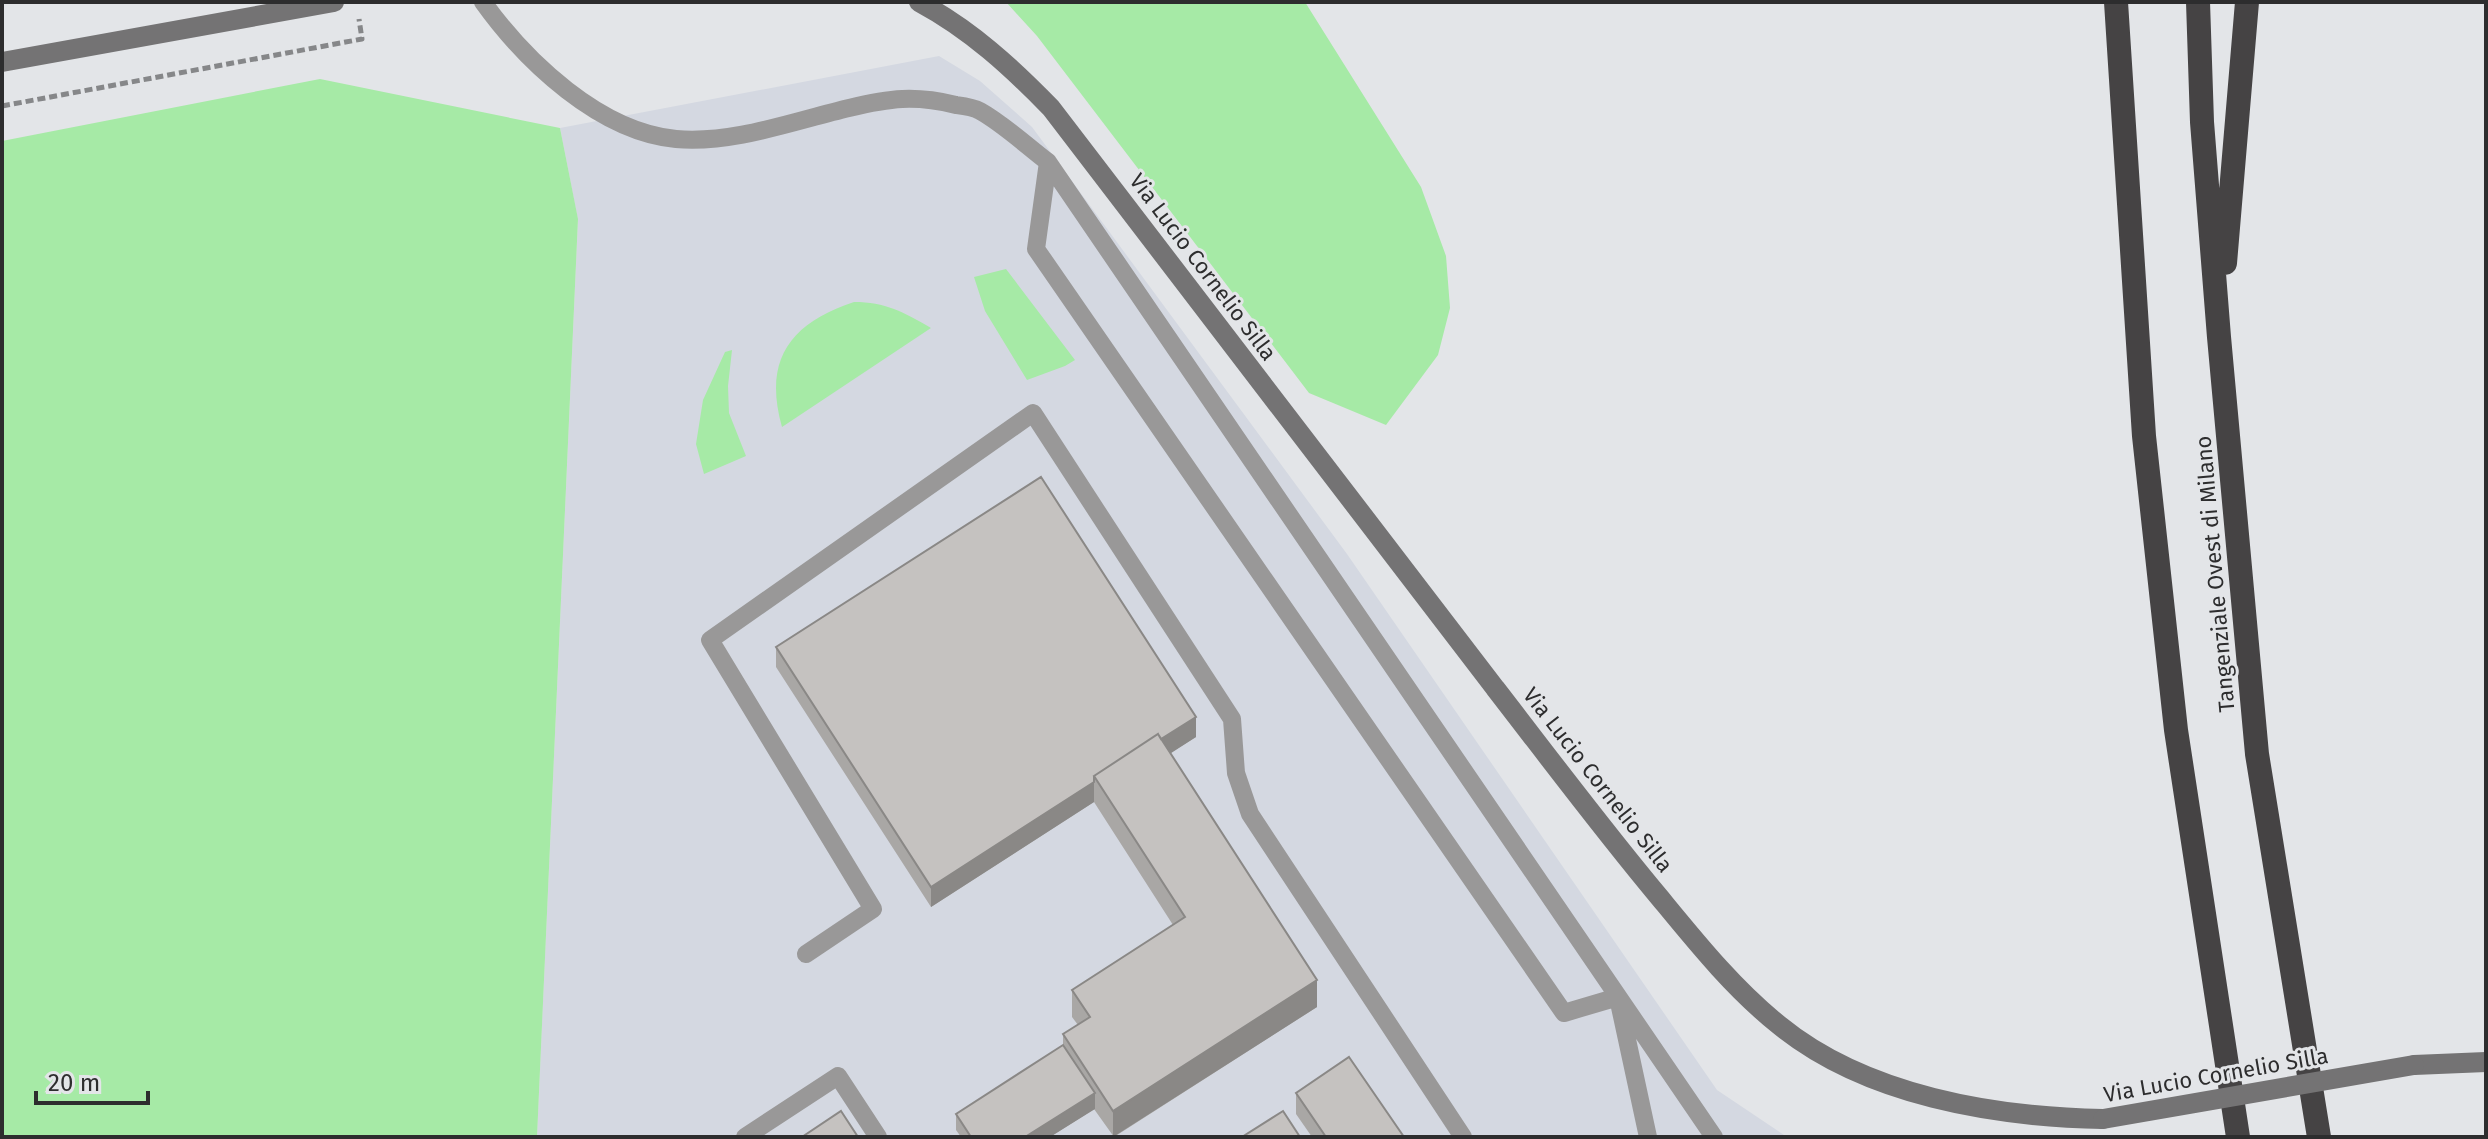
<svg xmlns="http://www.w3.org/2000/svg" width="2488" height="1139" font-family="'Fira Sans',sans-serif">
<style>
.built{fill:#d4d8e1}
.green{fill:#a6eaa6}
.lines{fill:none;stroke-linecap:round;stroke-linejoin:round}
.path{stroke:#868789;stroke-width:5;stroke-dasharray:8 4;stroke-linecap:butt}
.lane{stroke:#999898;stroke-width:18}
.secondary{stroke:#747374;stroke-width:20}
.highway{stroke:#454344;stroke-width:24}
.secondary-bridge{stroke:#747374;stroke-width:20}
.wall{fill:#a9a7a5}
.shaded-wall{fill:#8a8886}
.building{fill:#c5c2c0;stroke:#8a8886;stroke-width:2}
.labels{text-anchor:middle;dominant-baseline:central;stroke-width:6;stroke-linejoin:round;paint-order:stroke}
.street-label{font-size:22px;fill:#2d2d2e;stroke:#e3e5e8}
</style>
<rect width="100%" height="100%" fill="#e3e5e8"/>
<path class="built" d="M939 56 980 81 1032 127 1347 554 1717 1090 1787 1137H537L578 220 560 128Z"/>
<path class="green" d="M1006 2H1305L1421 187 1446 256 1450 308 1438 355 1386 425 1309 393 1037 36Z
M320 79 560 128 578 219 537 1137H2V141Z
M1006 269 1075 360 1065 366 1027 380 985 311 974 277Z
M854 302C885 302 904 312 931 328L782 427C763 360 790 323 854 302Z
M732 350 728 386 729 413 746 456 704 474 696 444 703 400 725 352Z"/>
<g class="lines">
<path class="path" d="M2 106 362 39 359 19"/>
<path class="lane" d="M483 2C526 62 600 132 676 139 733 144 794 121 849 108 890 98 915 95 956 105 964 106 973 107 980 111 1002 123 1027 146 1048 162L1714 1137
M1048 162 1036 249 1564 1013 1618 997
M806 954 873 909 710 640 1033 413 1232 719 1236 773 1250 814 1463 1137
M1620 1007 1648 1137
M745 1137 838 1076 878 1137"/>
<path class="secondary" d="M919 2C971 30 1011 67 1051 108 1199 302 1347 495 1495 688 1550 759 1603 830 1660 898 1697 943 1734 989 1779 1025 1866 1096 1995 1117 2103 1119
M2 62 334 2
M2414 1065 2486 1062"/>
<path class="highway" d="M2116 2 2144 436 2176 730 2238 1137
M2198 2 2202 122 2219 337 2257 754 2319 1137
M2225 263 2247 2"/>
<path class="secondary-bridge" d="M2103 1119 2414 1065"/>
</g>
<path class="wall" d="M776 647 1196 737 1170 753 1317 1007 1114 1137 1094 1109 1050 1137H961L956 1130V1114L1063 1045V1034L1078 1025 1072 1017V990L1173 925 1094 802 931 907 776 667Z
M1296 1093 1404 1137H1312L1296 1114Z"/>
<path class="shaded-wall" d="M1196 717V737L1106 795 1097 780Z
M1094 782V802L931 907V887Z
M1317 980V1007L1113 1137V1111Z
M1095 1093V1109L1050 1137H1025Z"/>
<path class="building" d="M1041 477 1196 717 1161 739 1158 734 1094 776V782L931 887 776 647Z
M1158 734 1317 980 1113 1111 1063 1034 1090 1017 1072 990 1185 917 1094 776Z
M1063 1045 1095 1093 1025 1137H971L956 1114Z
M1349 1057 1404 1137H1326L1296 1093Z
M841 1111 858 1137H802Z
M1283 1111 1300 1137H1242Z"/>
<g class="labels">
<g class="street-label">
<text transform="translate(1203 267) rotate(53)">Via Lucio Cornelio Silla</text>
<text transform="translate(2215 574) rotate(-95)">Tangenziale Ovest di Milano</text>
<text transform="translate(1598 780) rotate(52)">Via Lucio Cornelio Silla</text>
<text transform="translate(2216 1075) rotate(-10)">Via Lucio Cornelio Silla</text>
</g>
</g>
<rect width="2488" height="1139" fill="none" stroke="#2d2d2e" stroke-width="8"/>
<path d="M36 1091v12h112v-12" fill="none" stroke="#2d2d2e" stroke-width="4"/>
<text x="48" y="1091" font-size="24" fill="#2d2d2e" stroke="#e3e5e8" stroke-width="6" paint-order="stroke">20 m</text>
</svg>
